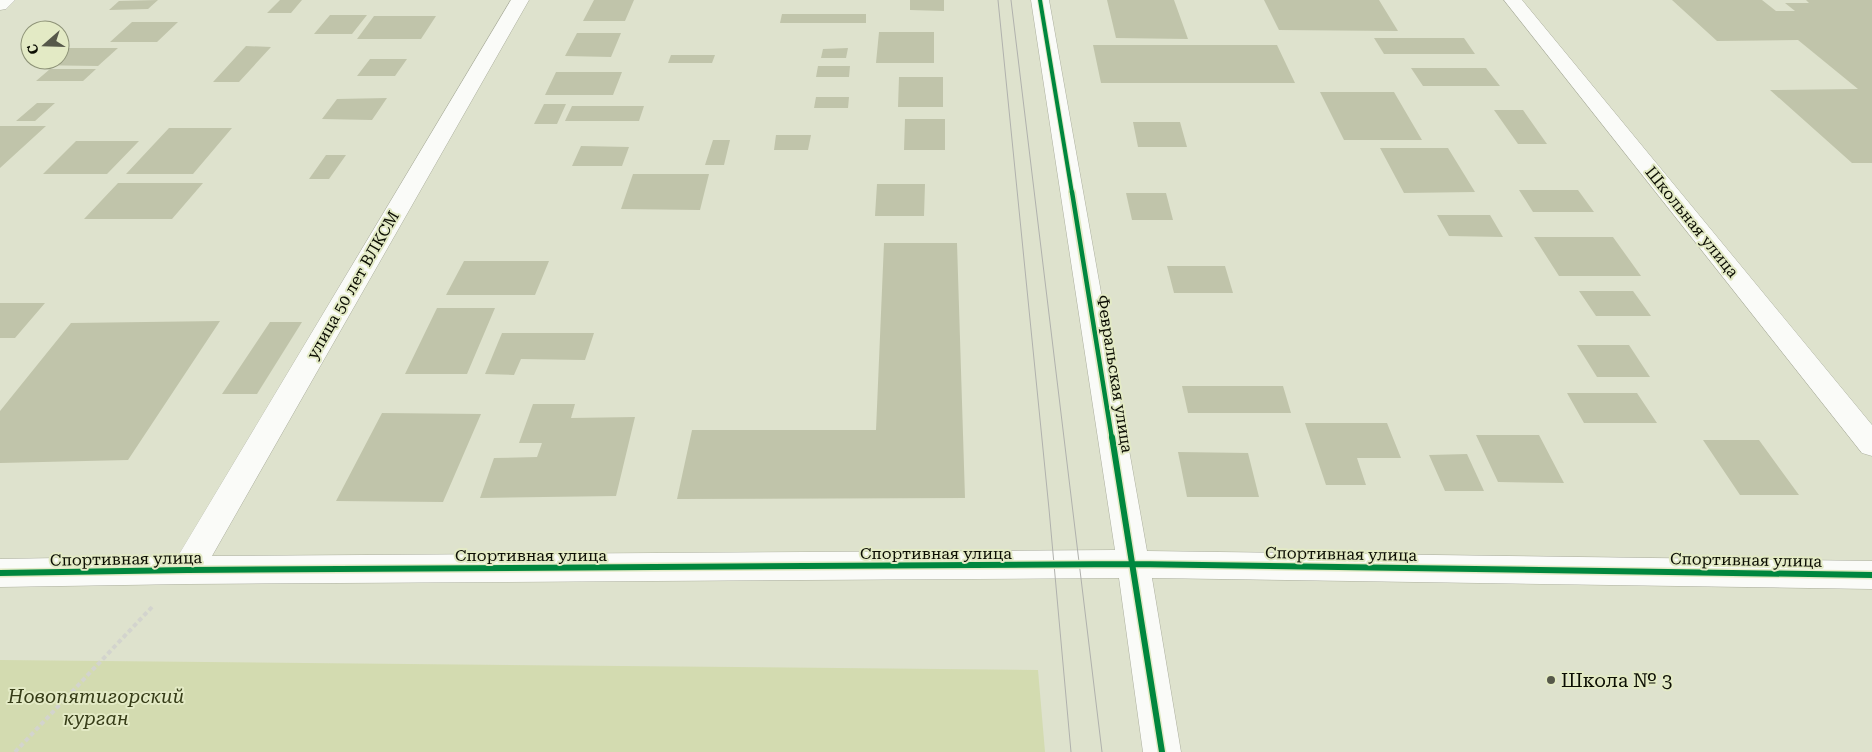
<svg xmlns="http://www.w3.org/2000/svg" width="1872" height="752" font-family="'Roboto Serif',serif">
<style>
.green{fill:#d3dbb0}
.building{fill:#c0c4aa}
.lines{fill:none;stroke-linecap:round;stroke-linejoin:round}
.minor-casing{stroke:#acaf9f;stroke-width:1}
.path{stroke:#d3d4ce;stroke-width:4;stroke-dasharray:4.5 3;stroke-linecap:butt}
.minor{fill:#fafbf8;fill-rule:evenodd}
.tram{stroke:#b0b1ad;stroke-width:1}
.cycleway-far2-casing{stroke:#e3eac5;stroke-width:6}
.cycleway-far1-casing{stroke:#e3eac5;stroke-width:8}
.cycleway-casing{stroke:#e3eac5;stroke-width:9}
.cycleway-far2{stroke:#00873e;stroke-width:4}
.cycleway-far1{stroke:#00873e;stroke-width:4.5}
.cycleway{stroke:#00873e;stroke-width:6}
.poi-dot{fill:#56584a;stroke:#e3eac5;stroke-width:2}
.labels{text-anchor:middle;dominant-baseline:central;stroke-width:4;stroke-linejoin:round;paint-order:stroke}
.street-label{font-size:16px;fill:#0c0e03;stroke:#e3eac5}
.near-poi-label{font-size:19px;fill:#0c0e03;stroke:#e3eac5;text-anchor:start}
.near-park-label{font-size:19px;font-style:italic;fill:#363c17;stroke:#e3eac5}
</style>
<rect width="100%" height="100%" fill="#dee2cd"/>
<path class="green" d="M0 660 1038 670 1045 752H0Z"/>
<path class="building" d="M158 0 148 9 109 10 119 1Z
M280 0H302L291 13H267Z
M594 0H634L625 21H583Z
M910 0H944V11L910 10Z
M1107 0H1174L1188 39 1116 38Z
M1264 0H1379L1398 31 1279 30Z
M1672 0H1762L1776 11H1795L1785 3H1809L1806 0H1872V163H1852L1770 90 1858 89 1798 40 1717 41Z
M782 14H866V23H780Z
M330 15H367L352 34H314Z
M374 16H436L421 39H357Z
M132 22H178L157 42H110Z
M879 32H934V63H876Z
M577 33H621L611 57 565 56Z
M1374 38H1464L1475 54H1384Z
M1093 45H1277L1295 83H1101Z
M246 46 271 47 239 82H213Z
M60 48H118L98 66 30 65 37 60H60Z
M848 48 846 58H821L823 49Z
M671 55H715L712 63H668Z
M370 59H407L395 76H357Z
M818 66H850L849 77H816Z
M1411 68H1486L1500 86H1423Z
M50 69H96L83 81H36Z
M556 72H622L613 95H545Z
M899 77H943V107H898Z
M1320 92H1394L1422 140H1344Z
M816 97H849L848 108H814Z
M387 98 372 120 322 119 337 99Z
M37 103H55L35 121H16Z
M544 104H566L557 124H534Z
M572 106H644L639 121H565Z
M1494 110H1523L1547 144H1518Z
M905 119H945V150H904Z
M1133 122H1180L1187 147H1138Z
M0 126H46L0 168Z
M169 128H232L193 174H126Z
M776 135H811L808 150H774Z
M713 140H730L724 165H705Z
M76 141H139L107 174H43Z
M581 146 629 147 622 166H572Z
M1380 148H1448L1475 192 1404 193Z
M326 155H346L329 179H309Z
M633 174H709L700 210 621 209Z
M118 183H203L172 219H84Z
M877 184H925L924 216H875Z
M1519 190H1578L1594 212H1533Z
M1126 193H1166L1173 220H1132Z
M1437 215H1490L1503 237 1449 236Z
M1534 237H1613L1641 276H1559Z
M884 243H957L965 498 677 499 692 430H876Z
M464 261H549L535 295H446Z
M1167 266H1225L1233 293H1174Z
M1579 291H1633L1651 316H1596Z
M0 303H45L15 338H0Z
M437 308H495L467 374H405Z
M220 321 128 460 0 463V411L71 323Z
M270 322H302L257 394H222Z
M502 333H594L585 360 521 359 514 375 485 374Z
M1577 345H1629L1650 377H1597Z
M1182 386H1283L1291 413H1188Z
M1567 393H1637L1657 423H1584Z
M533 404H575L571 418 635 417 616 496 480 498 494 458 537 457 542 443H519Z
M382 413 481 414 443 502 336 501Z
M1305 423H1387L1401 458H1357L1366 485H1326Z
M1476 435H1539L1564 483 1498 482Z
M1703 440H1759L1799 495H1740Z
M1178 452 1248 453 1259 497H1187Z
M1467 454 1484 491H1445L1429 455Z"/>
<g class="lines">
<g class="minor-casing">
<path id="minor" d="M0 0H15L6 9 0 10Z
M511 0H529L212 556 1115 550 1031 0H1049L1147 551 1872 561V589L1152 578 1181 752H1143L1119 578 187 584 0 587V559L178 556Z
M1504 0H1522L1872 425V456L1862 453Z"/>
</g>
<path class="path" d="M15 752 152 607"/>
<use href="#minor" class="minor"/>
<path class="tram" d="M998 0 1049 509 1071 752
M1011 0 1102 752"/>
<g class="cycleway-far2-casing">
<path id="cycleway-far2" d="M1040 0 1072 193"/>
</g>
<g class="cycleway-far1-casing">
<path id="cycleway-far1" d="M1072 192 1112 439"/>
</g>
<g class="cycleway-casing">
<path id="cycleway" d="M1112 437 1162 752
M0 573 187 570 1133 564 1872 575"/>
</g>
<use href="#cycleway-far2" class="cycleway-far2"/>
<use href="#cycleway-far1" class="cycleway-far1"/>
<use href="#cycleway" class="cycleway"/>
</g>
<circle class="poi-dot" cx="1551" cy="680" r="5"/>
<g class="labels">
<g class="street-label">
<text transform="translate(1692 222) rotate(51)">Школьная улица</text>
<text transform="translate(353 285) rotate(-60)">улица 50 лет ВЛКСМ</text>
<text transform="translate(1115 374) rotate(81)">Февральская улица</text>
<text x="936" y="553">Спортивная улица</text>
<text transform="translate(1341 554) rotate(1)">Спортивная улица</text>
<text x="531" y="555">Спортивная улица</text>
<text transform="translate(126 559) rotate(-1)">Спортивная улица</text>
<text transform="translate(1746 560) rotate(1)">Спортивная улица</text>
</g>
<g class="near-poi-label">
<text x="1561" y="680">Школа № 3</text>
</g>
<g class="near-park-label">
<text x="96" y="696">Новопятигорский<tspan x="96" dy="22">курган</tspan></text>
</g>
</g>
<g transform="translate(45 45) rotate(250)"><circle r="24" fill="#e3eac5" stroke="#8d9277"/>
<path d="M0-4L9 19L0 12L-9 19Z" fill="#56584a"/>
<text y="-8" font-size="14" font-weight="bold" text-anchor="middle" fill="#0c0e03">С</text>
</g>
</svg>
